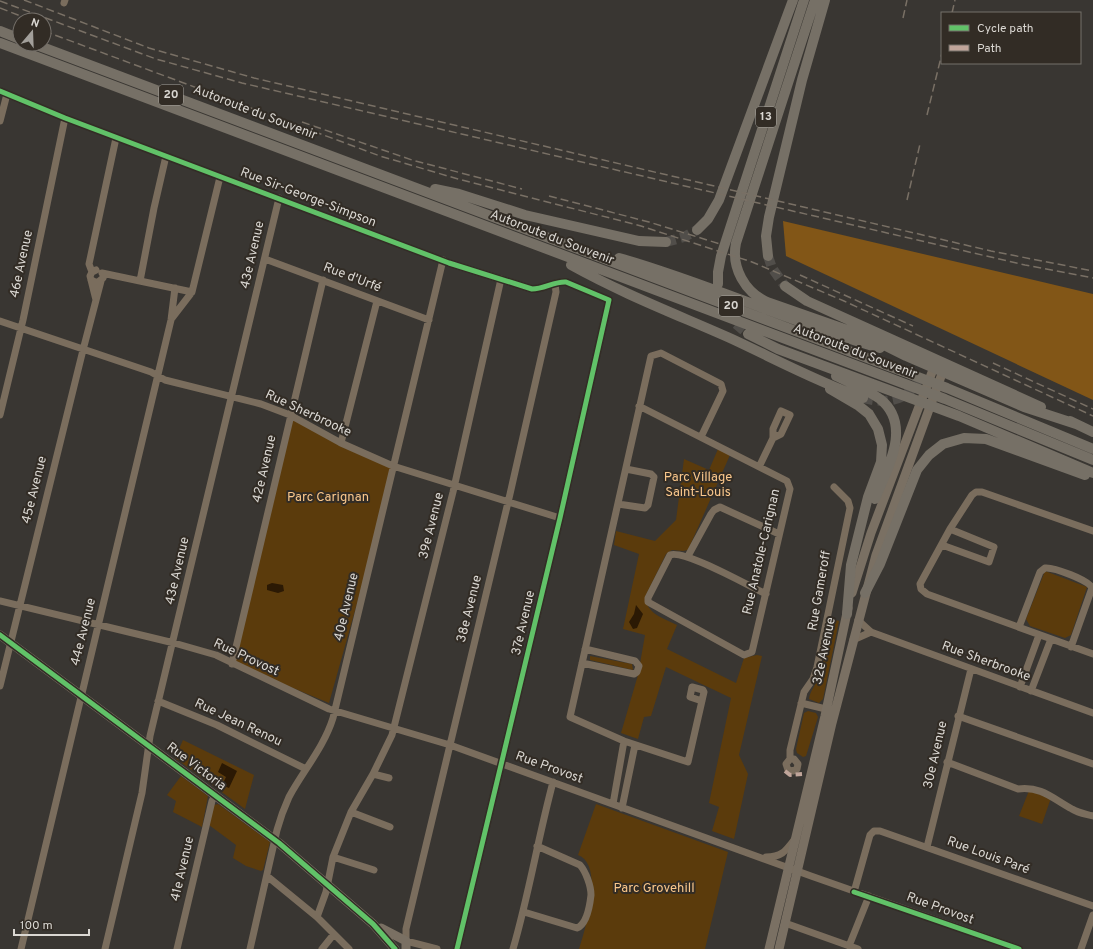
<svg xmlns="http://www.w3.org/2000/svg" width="1093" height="949" font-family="Overpass,sans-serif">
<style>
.green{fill:#5b3b0c}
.forest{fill:#825617}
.water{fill:#2b1904}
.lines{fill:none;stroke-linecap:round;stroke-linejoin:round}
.highway-tunnel{stroke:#514e4a;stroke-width:10;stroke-dasharray:10 5;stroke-linecap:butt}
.minor{stroke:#7a6d5d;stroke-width:7}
.major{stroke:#7a7063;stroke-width:9}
.highway{stroke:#767066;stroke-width:10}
.rail{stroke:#797065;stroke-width:1.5;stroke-dasharray:8 4;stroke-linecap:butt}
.quiet{stroke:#c0a59a;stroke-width:4;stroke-dasharray:8 4;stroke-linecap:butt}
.cycleway-casing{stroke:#322c25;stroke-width:8}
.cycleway{stroke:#61c268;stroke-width:5}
.labels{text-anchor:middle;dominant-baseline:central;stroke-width:4;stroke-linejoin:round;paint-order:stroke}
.shield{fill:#322c25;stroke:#a8a49e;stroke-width:1}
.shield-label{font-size:12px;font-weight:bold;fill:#dad7d2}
.street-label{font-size:13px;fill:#dad7d2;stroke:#322c25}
.park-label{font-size:13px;fill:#fbc88c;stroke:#322c25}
</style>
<rect width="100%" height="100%" fill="#393632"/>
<path class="green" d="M290 416 395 468 329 703 233 663Z
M718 449 730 455 688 550 683 551 672 550 666 554 645 597C647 614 663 618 677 625L667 649 736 683 744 658 757 655 762 656 739 755 748 774 734 839 712 831 719 807 709 803 731 698 666 667 651 716 644 717 638 739 621 733 638 675 645 635 623 629 639 554 614 545 616 531 655 541 676 520 684 459 709 470Z
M1045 571 1087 587 1071 635 1065 638 1030 626 1026 619Z
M832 619 839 621 823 699 819 703 809 699C810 690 816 685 819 677 825 658 828 638 832 619Z
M590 656 632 664 633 670 590 660Z
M808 711 816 713 818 717 806 756 803 757 797 753 796 749 804 713Z
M183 740 254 775 245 809 175 758Z
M181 776 208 796 202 827 173 812 176 801 167 795Z
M1030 788 1052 795 1042 824 1019 816Z
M218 804 270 842 263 870 261 871 246 866 233 858 236 845 209 825 214 805Z
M596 804 728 852 705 949H579C585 930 605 865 578 855Z"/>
<path class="forest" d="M783 221 1093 294V400L786 256Z"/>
<path class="water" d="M272 583 283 585 284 591 278 593 267 590V585Z
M636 605 643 614 637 628 633 629 629 622 634 614Z
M222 763 237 771 229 788 222 785 226 777 218 772Z"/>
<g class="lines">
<path class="highway-tunnel" d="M666 242 684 237 697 230
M768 256 772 268 785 286
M721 298 735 323 748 334
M863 398C891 405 912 400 922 371"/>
<path class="minor" d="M64 3 65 0
M0 91 65 118 449 263 532 289C544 289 555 281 566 282L609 300 560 518 457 949
M0 121 7 94
M265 259 429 320
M96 270 92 272 90 276 96 300
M92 272 89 264 116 138
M102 273 192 292
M91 280 97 283 103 278
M140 281 154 208 166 156
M172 318 192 292 220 177
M0 321 151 372 165 380 261 404 290 415 341 443 393 466 560 518
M639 406 787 481 790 489 752 652 744 655 648 602V598L670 555C684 549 749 586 766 594
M0 415 23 320 65 118
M701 437 723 391 721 384 661 353 651 356 570 717 624 741 688 762 704 692 703 690 692 687 690 697 702 701
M341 443 377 301
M760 465 773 438 781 434 790 415 781 411 773 429V438
M618 504 645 508 648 505 654 477 651 474 626 469
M1093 531 982 492H976L972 495 950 529 920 584 921 589 927 594 1093 654
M942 545 989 562 994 547 950 529
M688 556 711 514 714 510 720 507 779 534
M0 601 174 643 216 655 329 709 450 745 811 876 1019 949
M858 620 871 632 1093 713
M1019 627 1040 572 1045 568C1053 567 1089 580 1092 588L1071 647
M853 640 871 632
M582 663 634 674 637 672 639 666 635 661 585 649
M232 664 323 280
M0 686 83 350 101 281
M1020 687 1039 635
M1031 691 1051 639
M158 701 217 725 306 769
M801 703 830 710
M958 716 1093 764
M790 759H794L798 764 797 769 793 771 788 770 786 764 790 759V750L804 692 813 679 817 667 850 508 848 501 834 487
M947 762 1018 789C1042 786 1053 799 1072 809 1078 813 1086 814 1093 816
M373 774 389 778
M613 804 624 741
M622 808 635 745
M351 812 390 827
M927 847 971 669
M333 857 374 870
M766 857C781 857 785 852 794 840
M267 876 317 917 349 949
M854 892 870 835 874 831H880L1093 906
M524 912 577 928C587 924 590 904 591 895 591 886 586 872 580 865L537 846
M317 917 326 892 333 857 351 812 373 774 392 735 453 492 501 279
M785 923 858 949
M849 946 869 896
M21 949 171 320 175 288
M105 949 142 793 150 736 279 198
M177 949 212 801 215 795
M250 949 277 830C280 819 284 808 289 797 303 771 324 747 333 718L443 260
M322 949 334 934
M437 949 406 941V929L510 494 556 292 555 284
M513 949C529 894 538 838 553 782
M1081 949 1093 915"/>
<path class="major" d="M852 593 871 533 934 367
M0 635 279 843 373 924 395 949
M381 928 406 941V949
M769 949 825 716 848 608
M779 949 832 723 876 555 943 371"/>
<path class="highway" d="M815 0 736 243C731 268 745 292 767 302L870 338 906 356 1024 407 1076 424
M0 31 20 39
M0 43 945 399 1093 460
M34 44 947 388 1093 449
M435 189 459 194 525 215 639 241 666 242
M697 230 708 219 719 200 793 0
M768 256 766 236 769 217 802 80 825 0
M619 258C708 283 792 323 880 348
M571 265C623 294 678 315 732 339 775 359 818 382 863 398
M718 284V272L721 256 804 0
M785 286 807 301 1041 407
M748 334 778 349 959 416 1093 473
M836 376C851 383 867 390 880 399 913 425 887 469 875 499
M830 389 859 406 869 414 878 429 882 445 881 462 868 497 851 565 847 614
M1070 421 1093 432
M865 593 880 564 917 470 929 455 943 444 964 438 986 439 1085 475"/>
<path class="rail" d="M24 0 149 48 254 78 991 251 1093 271
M0 1 156 59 242 83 1025 265 1093 278
M0 8 31 20
M952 13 955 0
M903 18 907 0
M44 31 380 156 458 179 641 226 752 262 844 301 1093 416
M927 115 942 53
M302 122 412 160 522 189
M549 196 649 222 720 244
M907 200 920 144
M800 275 913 326
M993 363 1093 409"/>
<path class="quiet" d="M785 771 790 775 802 774"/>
<g class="cycleway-casing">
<path id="cycleway" d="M0 91 65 118 449 263 532 289C544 289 555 281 566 282L609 300 560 518 457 949
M0 635 279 843 373 924 395 949
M854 892 1019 949"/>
</g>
<use href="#cycleway" class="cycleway"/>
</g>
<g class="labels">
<g class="shield">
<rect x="159" y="85" width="24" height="20" rx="3"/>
<rect x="756" y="107" width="20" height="20" rx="3"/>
<rect x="719" y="296" width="24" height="20" rx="3"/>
</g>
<g class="shield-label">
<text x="171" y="95">20</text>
<text x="766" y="117">13</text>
<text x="731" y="306">20</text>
</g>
<g class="street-label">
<text transform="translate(255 113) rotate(21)">Autoroute du Souvenir</text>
<text transform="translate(308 198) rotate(21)">Rue Sir-George-Simpson</text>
<text transform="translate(552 238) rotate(21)">Autoroute du Souvenir</text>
<text transform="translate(253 255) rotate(-77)">43e Avenue</text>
<text transform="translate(22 264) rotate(-78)">46e Avenue</text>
<text transform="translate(352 278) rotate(21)">Rue d'Urfé</text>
<text transform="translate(855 352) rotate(21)">Autoroute du Souvenir</text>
<text transform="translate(308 414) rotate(25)">Rue Sherbrooke</text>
<text transform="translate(265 469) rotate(-77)">42e Avenue</text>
<text transform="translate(35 490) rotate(-76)">45e Avenue</text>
<text transform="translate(432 526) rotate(-76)">39e Avenue</text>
<text transform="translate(762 552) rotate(-77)">Rue Anatole-Carignan</text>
<text transform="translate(178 571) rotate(-77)">43e Avenue</text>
<text transform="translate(820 591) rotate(-80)">Rue Gameroff</text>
<text transform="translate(347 607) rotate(-77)">40e Avenue</text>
<text transform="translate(470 609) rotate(-76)">38e Avenue</text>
<text transform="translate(524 623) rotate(-77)">37e Avenue</text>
<text transform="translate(84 632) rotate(-76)">44e Avenue</text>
<text transform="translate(825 651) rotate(-78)">32e Avenue</text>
<text transform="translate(246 658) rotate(25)">Rue Provost</text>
<text transform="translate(986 662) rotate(20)">Rue Sherbrooke</text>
<text transform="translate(238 723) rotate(25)">Rue Jean Renou</text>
<text transform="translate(936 755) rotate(-77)">30e Avenue</text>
<text transform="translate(196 767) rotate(37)">Rue Victoria</text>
<text transform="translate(549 768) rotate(20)">Rue Provost</text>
<text transform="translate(988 856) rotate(20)">Rue Louis Paré</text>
<text transform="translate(183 869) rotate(-77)">41e Avenue</text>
<text transform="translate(940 909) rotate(20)">Rue Provost</text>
</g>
<g class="park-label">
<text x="698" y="478">Parc Village<tspan x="698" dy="15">Saint-Louis</tspan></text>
<text x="328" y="498">Parc Carignan</text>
<text x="654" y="889">Parc Grovehill</text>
</g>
</g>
<rect x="941" y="12" width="140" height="52" fill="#322c25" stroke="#75706a"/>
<rect x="949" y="25" width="20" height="6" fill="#61c268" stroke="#75706a"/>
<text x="977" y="32" font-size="12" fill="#dad7d2">Cycle path</text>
<rect x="949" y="45" width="20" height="6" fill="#c0a59a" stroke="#75706a"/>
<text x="977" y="52" font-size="12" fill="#dad7d2">Path</text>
<g transform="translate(32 32) rotate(19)"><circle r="19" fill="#322c25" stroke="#75706a"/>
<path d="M0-3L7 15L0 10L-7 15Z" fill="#a29f9a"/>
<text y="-6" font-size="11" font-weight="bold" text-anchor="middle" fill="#dad7d2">N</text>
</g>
<path d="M14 929v6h75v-6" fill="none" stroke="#dad7d2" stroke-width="2"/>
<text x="20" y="929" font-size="12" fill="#dad7d2" stroke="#322c25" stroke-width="3" paint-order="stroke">100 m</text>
</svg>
